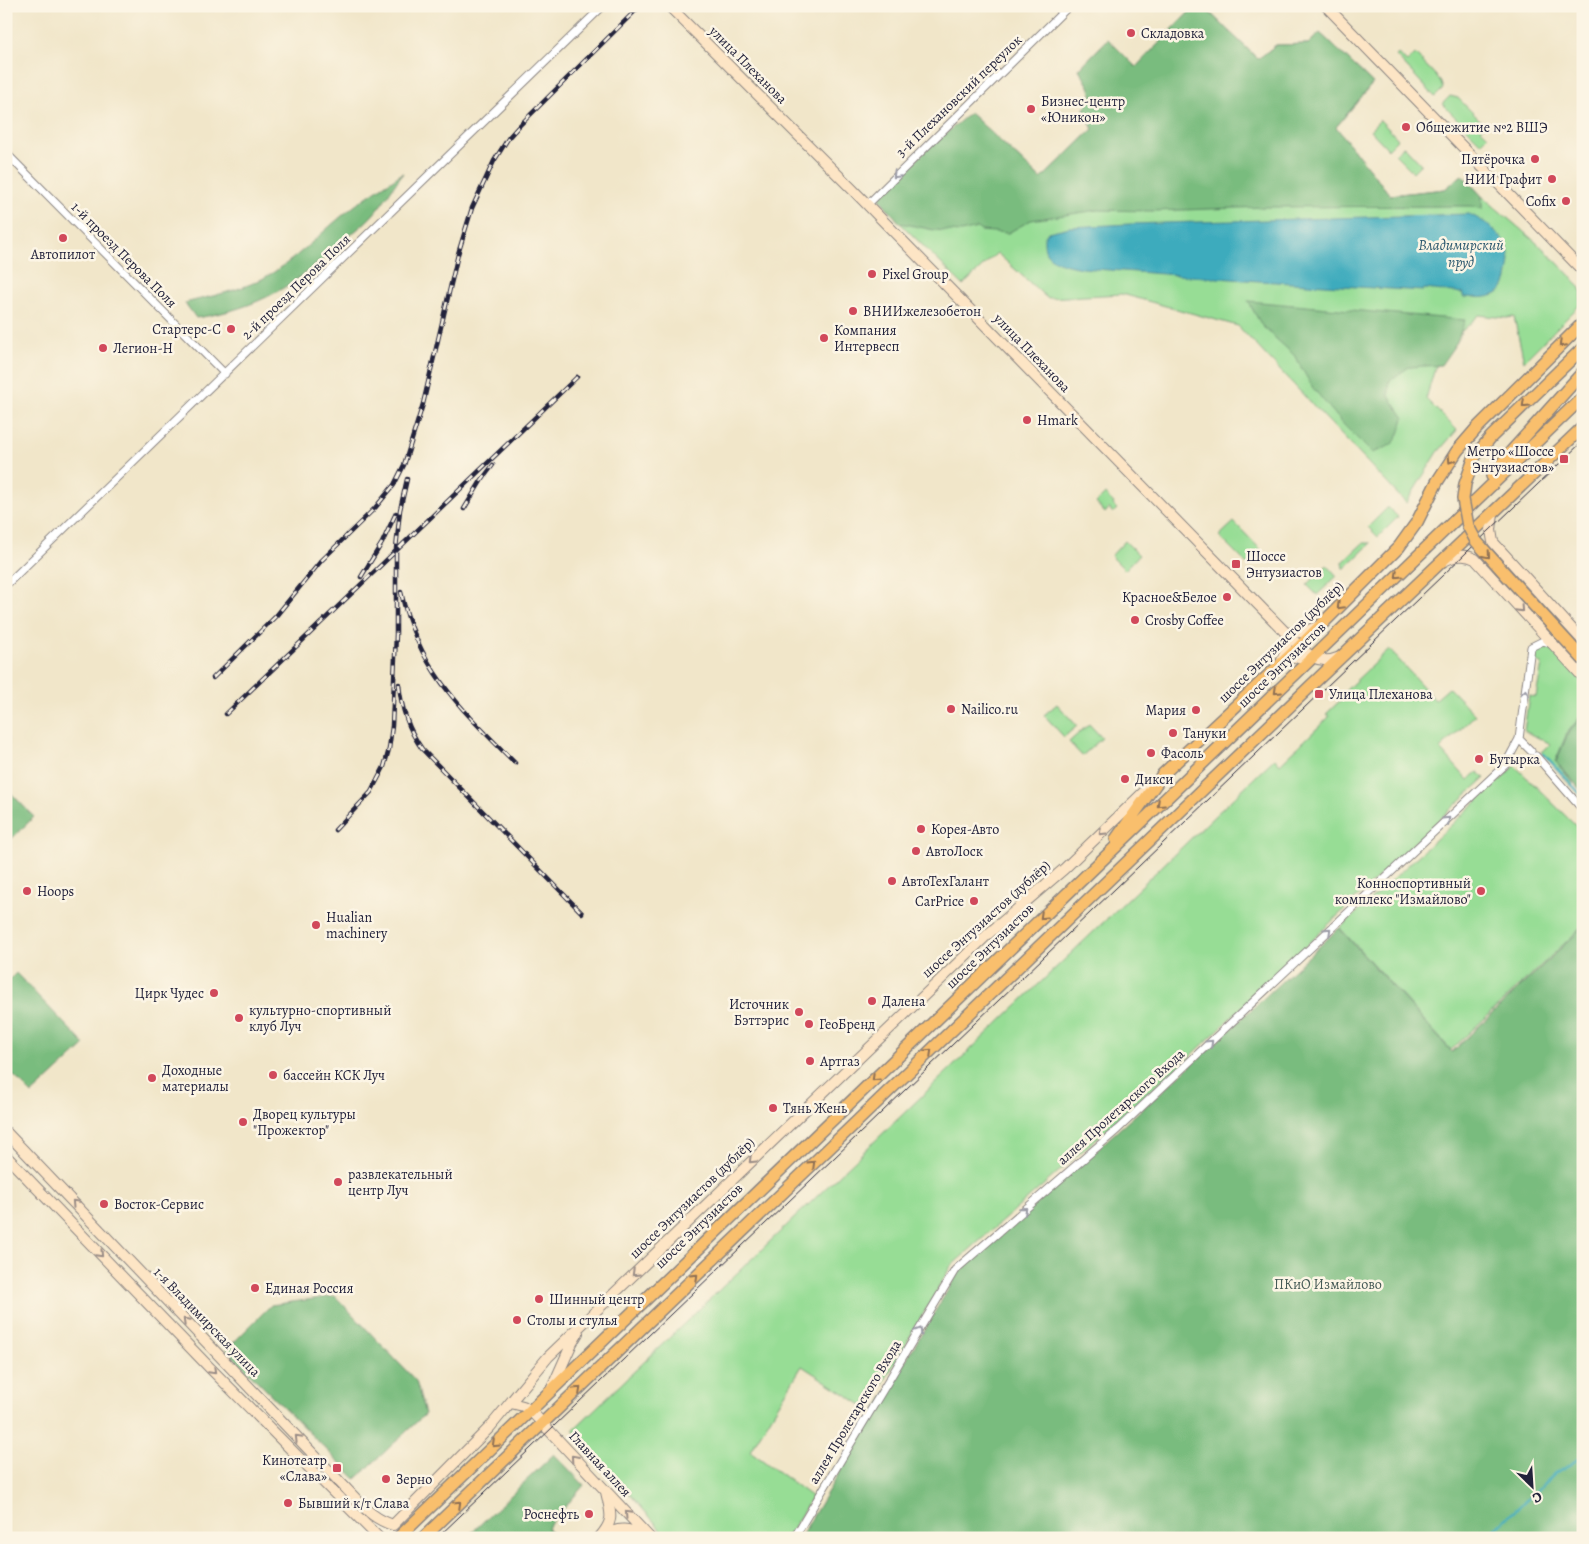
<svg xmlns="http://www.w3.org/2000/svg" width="1589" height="1544" font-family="Alegreya,serif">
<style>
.green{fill:#97dd95;stroke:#5c8068}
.forest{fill:#79bc7e;stroke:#4e6f5c}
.water{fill:#3eabbd;stroke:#30667c}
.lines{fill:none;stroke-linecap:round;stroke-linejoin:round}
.stream{stroke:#3eabbd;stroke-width:2.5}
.street-casing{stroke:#8a8482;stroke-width:9}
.secondary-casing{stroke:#8a8482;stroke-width:12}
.primary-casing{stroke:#8a8482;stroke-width:14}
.street{stroke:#fff;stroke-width:7}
.secondary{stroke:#fde5c5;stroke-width:10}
.primary{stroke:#f9bf6d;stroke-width:11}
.tram{stroke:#22223b;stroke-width:1}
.rail-casing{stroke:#22223b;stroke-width:4.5}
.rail{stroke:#fcf5e5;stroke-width:2.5;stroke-dasharray:8;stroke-linecap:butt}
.primary-bridge-casing{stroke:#8a8482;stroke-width:14;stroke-linecap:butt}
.primary-bridge{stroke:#f9bf6d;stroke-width:11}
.oneway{stroke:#9c9ca7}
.oneway2{stroke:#8e7054}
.oneway3{stroke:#9a8d87}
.poi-dot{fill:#d1495b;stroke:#fcf5e5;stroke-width:2}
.labels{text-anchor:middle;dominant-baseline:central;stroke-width:5;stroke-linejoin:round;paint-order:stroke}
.poi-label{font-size:14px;fill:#22223b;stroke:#fcf5e5;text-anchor:start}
.street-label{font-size:14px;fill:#22223b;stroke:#fcf5e5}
.park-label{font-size:14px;fill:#455a56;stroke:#fcf5e5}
.water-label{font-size:15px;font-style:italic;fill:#2d596f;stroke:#fcf5e5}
</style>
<rect width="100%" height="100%" fill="#fcf5e5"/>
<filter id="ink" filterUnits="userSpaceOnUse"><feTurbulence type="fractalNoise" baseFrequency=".02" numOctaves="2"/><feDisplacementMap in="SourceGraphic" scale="10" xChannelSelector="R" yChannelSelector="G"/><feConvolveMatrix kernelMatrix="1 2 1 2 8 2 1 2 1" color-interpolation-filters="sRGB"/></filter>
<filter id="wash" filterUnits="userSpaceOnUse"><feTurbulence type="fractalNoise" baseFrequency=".0096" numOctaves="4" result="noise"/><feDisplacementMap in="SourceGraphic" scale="20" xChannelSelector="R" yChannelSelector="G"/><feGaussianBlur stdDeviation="1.12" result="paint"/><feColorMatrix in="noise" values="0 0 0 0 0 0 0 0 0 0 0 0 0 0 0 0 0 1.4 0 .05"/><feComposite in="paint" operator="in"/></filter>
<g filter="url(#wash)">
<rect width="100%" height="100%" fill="#f1e6c9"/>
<path class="green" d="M1195 6H1203L1258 59 1276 45 1308 44 1320 33 1373 83 1336 127 1390 195 1445 189 1462 175 1482 196 1546 251 1577 283 1582 293 1580 305 1524 361 1514 317 1506 318 1479 315 1460 333 1435 368 1426 399 1457 430 1438 452 1406 503 1238 326 1122 294 1047 298 997 253 963 285 900 223 879 198 970 113 1041 179 1093 129 1084 109 1092 98 1090 88 1079 69 1108 39 1136 67Z
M1398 54 1407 62 1415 54 1440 80 1443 89 1435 97 1396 56Z
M1450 96 1458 98 1485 125 1481 129 1488 136 1481 143 1442 104Z
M1380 120 1398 139 1388 149 1370 130Z
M1404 146 1421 164 1413 172 1395 154Z
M1105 494 1114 503 1113 505 1117 509 1113 513 1109 508 1105 513 1096 503Z
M1387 508H1389L1398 517 1378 537 1368 527Z
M1234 522 1262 551 1248 565 1219 536Z
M1125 541 1139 555 1125 570 1111 556Z
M1363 543H1371L1344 569 1343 562Z
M1327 565 1337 576 1317 595 1307 585Z
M1541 646C1559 648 1572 669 1583 682V716L1580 717 1567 733 1555 762 1568 733 1580 718H1583V792L1559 766 1573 783 1571 786 1542 752 1551 744 1524 731 1529 696 1536 697 1542 664 1534 661 1537 649Z
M1389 649 1435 700 1449 688 1475 715 1440 749 1468 780 1478 772 1485 778 1416 841 1193 1054 951 1266 868 1409 802 1366 750 1451 812 1497 787 1538H665L657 1525 573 1430 1275 758 1280 764 1329 717 1327 713 1343 698 1341 695Z
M1057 704 1077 726 1064 737 1044 715Z
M1089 724 1102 738 1082 756 1069 742Z
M1515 766 1583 833V926L1451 1050 1340 928Z"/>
<path class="forest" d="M1195 6H1203L1258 59 1276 45 1308 44 1320 33 1373 83 1336 127 1390 195 1445 189 1462 175 1482 196V209L1472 206 1265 207 1154 211 1098 210 1031 220 1008 233 981 231 977 228 961 232 934 230 900 223 879 198 926 150 970 113 1041 179 1093 129 1084 109 1092 98 1090 88 1079 69 1108 39 1136 67Z
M403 173C392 188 382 206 369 219 361 227 351 234 342 242 295 285 261 308 196 318L185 303C211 296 238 291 262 279 294 262 316 237 343 215 362 199 383 186 403 173Z
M1248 301 1465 320 1457 342 1441 365 1409 367 1389 381V396L1404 418C1397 442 1397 444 1372 453L1344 425 1313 388 1294 355 1262 326Z
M1580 718H1583V792L1556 762 1568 733Z
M6 788 34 817 6 844Z
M1583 927V1538H800L958 1273 1207 1051 1339 928 1452 1052Z
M16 973 85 1045 32 1094 6 1068V983Z
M335 1296 416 1381 425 1414 356 1479 226 1350 271 1305Z
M554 1454 584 1485 547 1528 556 1538H466Z"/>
<path class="water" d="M1469 214C1485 221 1506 236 1509 254 1511 260 1509 267 1508 273 1507 282 1503 292 1494 295 1485 299 1473 297 1463 297V293L1424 289 1423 291 1259 281 1082 268C1071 266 1054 263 1047 254 1044 250 1044 243 1044 238L1048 232 1070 227 1130 224Z"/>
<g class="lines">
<path class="stream" d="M1544 754 1583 797
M1485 1538 1555 1474 1583 1456"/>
</g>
</g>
<g filter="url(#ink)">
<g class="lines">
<g class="street-casing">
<path id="street" d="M6 153 225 374
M867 205 1069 6
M6 585 603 6
M1519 739 1531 751
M1536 756 1583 810
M794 1538 955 1270 1118 1129 1505 765 1519 739 1531 647 1543 641 1552 644"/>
</g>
<g class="secondary-casing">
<path id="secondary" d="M669 6 853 190 1286 633C1303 649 1314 668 1340 657
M1326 6 1583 271
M1493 513 1491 530 1493 542 1583 641
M1444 561C1455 556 1464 553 1475 559L1583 677
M1286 633 1304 632 1318 626
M1287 658 1312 657
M1281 663 1286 650V633
M6 1132 356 1499C367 1511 377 1520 393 1525L490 1427 548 1357 987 935 1064 869 1151 785
M6 1156 209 1367 379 1538
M552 1388 572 1343 578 1333
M511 1403 523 1406 530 1410 650 1538
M599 1538C615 1520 611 1514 606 1492
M603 1538C617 1525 630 1529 646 1536"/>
</g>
<g class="primary-casing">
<path id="primary" d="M1560 370 1583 348
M1492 476 1510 453 1583 372
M1509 578 1583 659
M1116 839 1163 774 1300 646 1399 547 1417 522 1437 482 1457 451 1476 429 1583 323
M398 1538 1583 397
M423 1538 1319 678 1583 427"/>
</g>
<use href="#street" class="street"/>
<use href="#secondary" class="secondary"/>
<use href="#primary" class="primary"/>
<path class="tram" d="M437 1538 1583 441"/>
<g class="rail-casing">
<path id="rail" d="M464 509 481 481 493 465
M361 577 382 543 396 513
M401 592C418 669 462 710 515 763
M213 678 276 616 321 561 375 508 394 485 404 465 423 404 458 254 472 208 494 161 509 137 518 127 640 6
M399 684C401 708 408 729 422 749L582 913
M226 714 577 377
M335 830 371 792 384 767 389 749 392 726 396 634V549L400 510 407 479"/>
</g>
<use href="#rail" class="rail"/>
<g class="primary-bridge-casing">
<path id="primary-bridge" d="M1509 578 1476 541 1468 526 1463 499 1465 484 1475 456 1491 437 1560 370"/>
</g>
<use href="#primary-bridge" class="primary-bridge"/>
</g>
<defs><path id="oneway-chevron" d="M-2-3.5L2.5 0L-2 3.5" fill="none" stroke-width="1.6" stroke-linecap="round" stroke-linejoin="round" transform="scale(1.25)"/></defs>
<g class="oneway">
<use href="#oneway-chevron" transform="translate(896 175) rotate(134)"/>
<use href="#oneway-chevron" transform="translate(1525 693) rotate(-82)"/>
<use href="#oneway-chevron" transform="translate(1447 820) rotate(-43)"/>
<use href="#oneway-chevron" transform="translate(1328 931) rotate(-44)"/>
<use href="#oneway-chevron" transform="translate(1210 1043) rotate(-44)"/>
<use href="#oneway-chevron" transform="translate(1024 1210) rotate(-41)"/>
<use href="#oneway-chevron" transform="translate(919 1331) rotate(-59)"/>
</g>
<g class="oneway2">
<use href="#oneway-chevron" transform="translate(1562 344) rotate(135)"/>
<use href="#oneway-chevron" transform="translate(1525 404) rotate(136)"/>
<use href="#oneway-chevron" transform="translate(1451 460) rotate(123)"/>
<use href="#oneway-chevron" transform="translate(1487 555) rotate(49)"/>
<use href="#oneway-chevron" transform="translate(1398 575) rotate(136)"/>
<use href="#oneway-chevron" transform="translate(1340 606) rotate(135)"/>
<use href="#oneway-chevron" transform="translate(1277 691) rotate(136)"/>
<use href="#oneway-chevron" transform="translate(1160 804) rotate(136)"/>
<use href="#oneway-chevron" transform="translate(1043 916) rotate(136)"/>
<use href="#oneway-chevron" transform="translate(929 1052) rotate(-44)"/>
<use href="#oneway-chevron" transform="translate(875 1078) rotate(136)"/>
<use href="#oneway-chevron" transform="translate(812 1164) rotate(-44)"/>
<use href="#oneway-chevron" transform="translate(695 1277) rotate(-44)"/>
<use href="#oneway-chevron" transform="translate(578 1390) rotate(-43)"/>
<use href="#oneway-chevron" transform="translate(495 1444) rotate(136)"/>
<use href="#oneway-chevron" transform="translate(458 1504) rotate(-44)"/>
</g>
<g class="oneway3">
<use href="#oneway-chevron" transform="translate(1520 609) rotate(47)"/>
<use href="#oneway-chevron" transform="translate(1102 832) rotate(136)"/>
<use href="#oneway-chevron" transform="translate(752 1160) rotate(136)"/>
<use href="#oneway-chevron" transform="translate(75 1203) rotate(-133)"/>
<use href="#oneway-chevron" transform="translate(100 1254) rotate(46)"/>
<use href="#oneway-chevron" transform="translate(635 1273) rotate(136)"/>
<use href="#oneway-chevron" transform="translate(186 1321) rotate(-135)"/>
<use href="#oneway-chevron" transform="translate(213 1371) rotate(45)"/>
<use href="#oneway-chevron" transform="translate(298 1438) rotate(-134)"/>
<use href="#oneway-chevron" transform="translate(574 1458) rotate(-131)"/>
<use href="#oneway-chevron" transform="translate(628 1514) rotate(-133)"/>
</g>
</g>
<g class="poi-dot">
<circle cx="1131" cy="33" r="5"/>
<circle cx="1031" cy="109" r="5"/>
<circle cx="1406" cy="127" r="5"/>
<circle cx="1535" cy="159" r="5"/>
<circle cx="1552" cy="179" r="5"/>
<circle cx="1566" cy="201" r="5"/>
<circle cx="63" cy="238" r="5"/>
<circle cx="872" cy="274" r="5"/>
<circle cx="853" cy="311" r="5"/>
<circle cx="231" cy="329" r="5"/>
<circle cx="824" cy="338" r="5"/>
<circle cx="103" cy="348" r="5"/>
<circle cx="1027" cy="420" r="5"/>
<rect x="1559" y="454" width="10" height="10" rx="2.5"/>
<rect x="1231" y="559" width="10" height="10" rx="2.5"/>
<circle cx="1227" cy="597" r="5"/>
<circle cx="1135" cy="620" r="5"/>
<rect x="1314" y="689" width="10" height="10" rx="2.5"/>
<circle cx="951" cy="709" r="5"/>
<circle cx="1196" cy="710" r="5"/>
<circle cx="1173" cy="733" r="5"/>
<circle cx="1151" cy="753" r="5"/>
<circle cx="1479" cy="759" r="5"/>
<circle cx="1125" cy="779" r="5"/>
<circle cx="921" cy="829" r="5"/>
<circle cx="916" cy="851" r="5"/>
<circle cx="892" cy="881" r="5"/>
<circle cx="27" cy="891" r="5"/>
<circle cx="1481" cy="891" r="5"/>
<circle cx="974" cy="901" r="5"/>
<circle cx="316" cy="925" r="5"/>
<circle cx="214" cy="993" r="5"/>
<circle cx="872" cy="1001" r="5"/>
<circle cx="799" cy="1012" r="5"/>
<circle cx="239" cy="1018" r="5"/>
<circle cx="809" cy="1024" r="5"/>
<circle cx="810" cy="1061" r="5"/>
<circle cx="273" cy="1075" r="5"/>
<circle cx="152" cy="1078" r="5"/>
<circle cx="773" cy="1108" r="5"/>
<circle cx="243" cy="1122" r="5"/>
<circle cx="338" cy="1182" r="5"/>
<circle cx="104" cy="1204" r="5"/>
<circle cx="255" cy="1288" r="5"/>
<circle cx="539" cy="1299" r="5"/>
<circle cx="517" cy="1320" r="5"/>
<rect x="332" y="1463" width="10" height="10" rx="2.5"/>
<circle cx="386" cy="1479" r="5"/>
<circle cx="288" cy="1503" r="5"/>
<circle cx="589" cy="1514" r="5"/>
</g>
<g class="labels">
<g class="poi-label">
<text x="1141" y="33">Складовка</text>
<text x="1041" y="101">Бизнес-центр<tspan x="1041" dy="16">«Юникон»</tspan></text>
<text x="1416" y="127">Общежитие №2 ВШЭ</text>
<text x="1525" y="159" text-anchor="end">Пятёрочка</text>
<text x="1542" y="179" text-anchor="end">НИИ Графит</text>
<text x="1556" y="201" text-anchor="end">Cofix</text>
<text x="63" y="254" text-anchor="middle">Автопилот</text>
<text x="882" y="274">Pixel Group</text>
<text x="863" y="311">ВНИИжелезобетон</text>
<text x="221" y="329" text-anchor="end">Стартерс-С</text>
<text x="834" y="330">Компания<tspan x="834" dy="16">Интервесп</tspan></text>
<text x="113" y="348">Легион-Н</text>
<text x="1037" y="420">Hmark</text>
<text x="1554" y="451" text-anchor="end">Метро «Шоссе<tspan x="1554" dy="16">Энтузиастов»</tspan></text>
<text x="1246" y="556">Шоссе<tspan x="1246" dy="16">Энтузиастов</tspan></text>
<text x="1217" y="597" text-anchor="end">Красное&amp;Белое</text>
<text x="1145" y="620">Crosby Coffee</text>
<text x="1329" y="694">Улица Плеханова</text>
<text x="961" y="709">Nailico.ru</text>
<text x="1186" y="710" text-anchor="end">Мария</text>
<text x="1183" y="733">Тануки</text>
<text x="1161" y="753">Фасоль</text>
<text x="1489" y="759">Бутырка</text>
<text x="1135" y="779">Дикси</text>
<text x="931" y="829">Корея-Авто</text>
<text x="926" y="851">АвтоЛоск</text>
<text x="902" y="881">АвтоТехГалант</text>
<text x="1471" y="883" text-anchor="end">Конноспортивный<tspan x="1471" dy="16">комплекс "Измайлово"</tspan></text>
<text x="37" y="891">Hoops</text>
<text x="964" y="901" text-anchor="end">CarPrice</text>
<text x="326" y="917">Hualian<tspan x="326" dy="16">machinery</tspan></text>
<text x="204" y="993" text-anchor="end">Цирк Чудес</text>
<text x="882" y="1001">Далена</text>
<text x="789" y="1004" text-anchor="end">Источник<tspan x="789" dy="16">Бэттэрис</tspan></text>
<text x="249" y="1010">культурно-спортивный<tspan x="249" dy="16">клуб Луч</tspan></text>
<text x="819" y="1024">ГеоБренд</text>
<text x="820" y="1061">Артгаз</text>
<text x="162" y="1070">Доходные<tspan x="162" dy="16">материалы</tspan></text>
<text x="283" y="1075">бассейн КСК Луч</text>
<text x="783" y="1108">Тянь Жень</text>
<text x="253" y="1114">Дворец культуры<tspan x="253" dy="16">"Прожектор"</tspan></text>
<text x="348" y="1174">развлекательный<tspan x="348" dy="16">центр Луч</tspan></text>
<text x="114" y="1204">Восток-Сервис</text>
<text x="265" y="1288">Единая Россия</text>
<text x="549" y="1299">Шинный центр</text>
<text x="527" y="1320">Столы и стулья</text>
<text x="327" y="1460" text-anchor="end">Кинотеатр<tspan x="327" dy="16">«Слава»</tspan></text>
<text x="396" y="1479">Зерно</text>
<text x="298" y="1503">Бывший к/т Слава</text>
<text x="579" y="1514" text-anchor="end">Роснефть</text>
</g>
<g class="street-label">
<text transform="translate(748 65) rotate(45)">улица Плеханова</text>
<text transform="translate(959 96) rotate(-44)">3-й Плехановский переулок</text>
<text transform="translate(124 255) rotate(45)">1-й проезд Перова Поля</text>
<text transform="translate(296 287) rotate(-44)">2-й проезд Перова Поля</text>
<text transform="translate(1032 353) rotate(46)">улица Плеханова</text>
<text transform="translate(1281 642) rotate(-44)">шоссе Энтузиастов (дублёр)</text>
<text transform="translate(1282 665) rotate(-44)">шоссе Энтузиастов</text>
<text transform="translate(986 919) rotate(-42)">шоссе Энтузиастов (дублёр)</text>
<text transform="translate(990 946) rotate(-44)">шоссе Энтузиастов</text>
<text transform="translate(1121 1107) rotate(-42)">аллея Пролетарского Входа</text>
<text transform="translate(692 1198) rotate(-44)">шоссе Энтузиастов (дублёр)</text>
<text transform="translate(699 1226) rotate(-44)">шоссе Энтузиастов</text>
<text transform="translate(207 1322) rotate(46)">1-я Владимирская улица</text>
<text transform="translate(855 1412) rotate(-59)">аллея Пролетарского Входа</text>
<text transform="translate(600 1464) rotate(47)">Главная аллея</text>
</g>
<g class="park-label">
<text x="1328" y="1284">ПКиО Измайлово</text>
</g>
<g class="water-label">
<text x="1461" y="245">Владимирский<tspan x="1461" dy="17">пруд</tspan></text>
</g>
</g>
<rect width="1589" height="1544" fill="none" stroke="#fcf5e5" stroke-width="25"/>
<g transform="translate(1532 1486) rotate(155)" stroke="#fcf5e5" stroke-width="4" paint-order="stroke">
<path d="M0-4L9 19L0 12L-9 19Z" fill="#22223b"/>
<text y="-8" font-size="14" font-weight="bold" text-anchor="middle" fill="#22223b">С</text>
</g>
</svg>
